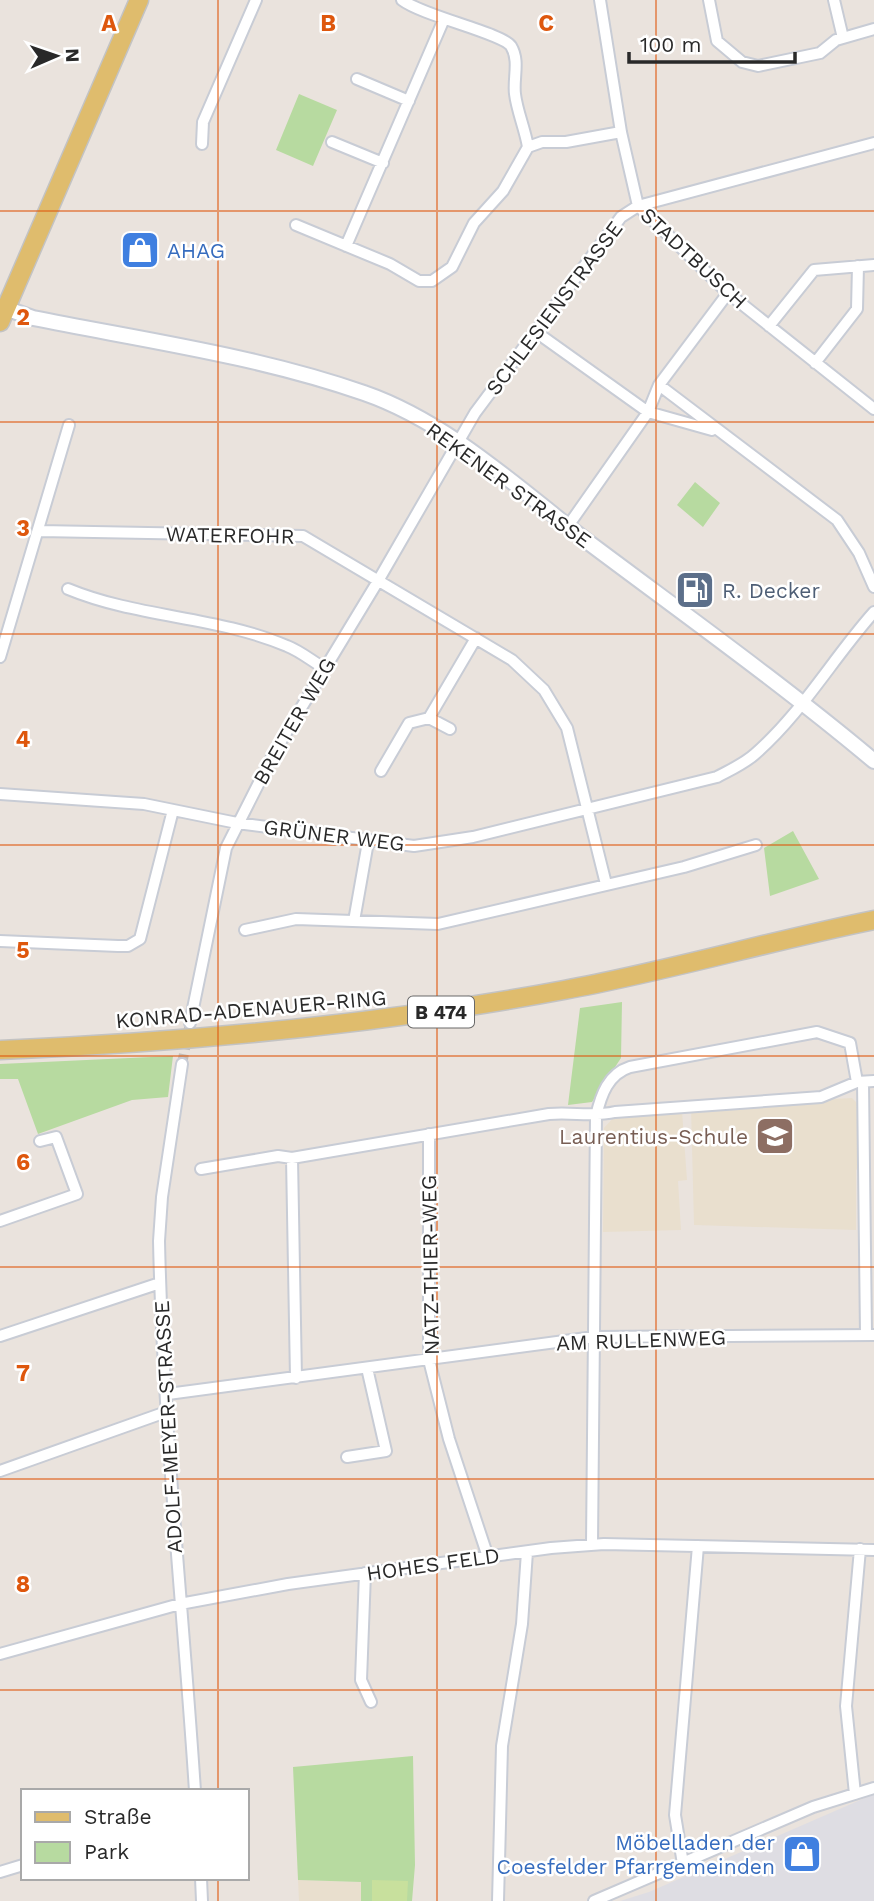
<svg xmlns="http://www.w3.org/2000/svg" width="874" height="1901" font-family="'Work Sans',sans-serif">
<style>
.industrial{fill:#dedde3}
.education{fill:#e9dfce}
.green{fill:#b7daa0}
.pitch{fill:#c8e09d}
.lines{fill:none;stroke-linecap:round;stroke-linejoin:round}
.minor-tunnel{stroke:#c3beb9;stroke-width:10;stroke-dasharray:10 5;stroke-linecap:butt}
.minor-casing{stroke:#c8ccd5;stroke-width:14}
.tertiary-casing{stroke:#c8ccd5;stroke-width:18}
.primary-casing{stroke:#c3c3c3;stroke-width:21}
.minor{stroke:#fff;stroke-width:10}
.tertiary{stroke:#fff;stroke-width:14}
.primary{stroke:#dfbc6d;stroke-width:18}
.grid{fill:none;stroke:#de570d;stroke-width:2;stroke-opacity:0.55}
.labels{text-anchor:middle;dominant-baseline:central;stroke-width:5;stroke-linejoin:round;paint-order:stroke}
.shield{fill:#fff;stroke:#696969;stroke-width:2}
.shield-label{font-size:19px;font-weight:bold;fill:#292929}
.shop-label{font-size:21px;fill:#366cbe;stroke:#fff;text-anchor:start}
.street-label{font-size:21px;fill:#292929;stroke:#fff}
.service-label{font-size:21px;fill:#4e5e75;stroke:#fff;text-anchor:start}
.education-label{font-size:21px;fill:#785e54;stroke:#fff;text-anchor:end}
.grid-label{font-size:23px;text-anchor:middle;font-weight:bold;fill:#de570d;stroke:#fff;stroke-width:5;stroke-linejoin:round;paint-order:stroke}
</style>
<rect width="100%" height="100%" fill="#eae3dd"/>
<path class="industrial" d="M874 1794V1901H620L649 1892Z"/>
<path class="education" d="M852 1098 857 1103 861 1165 856 1170V1230L694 1225 691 1107Z
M682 1111 687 1180 678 1181 681 1230 603 1232 604 1128 615 1116Z
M298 1880 361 1882V1901H299Z"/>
<path class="green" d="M299 94 337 110 313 166 276 150Z
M695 482 720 503 703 527 677 505Z
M793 831 819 879 770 896 764 848Z
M622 1002 621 1058 592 1102 568 1105 580 1008Z
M173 1056 168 1097 132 1100 38 1134 18 1079H0V1064Z
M413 1756 415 1865 412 1901H361V1882L298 1880 293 1767Z"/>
<path class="pitch" d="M372 1880 408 1881 407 1901H372Z"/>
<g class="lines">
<path class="minor-tunnel" d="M182 1064 190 1023"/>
<g class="minor-casing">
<path id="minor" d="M402 0C423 16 502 33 511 46 520 61 513 78 515 94 517 111 525 129 528 147L542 142H566L621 132
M600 0 621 132 638 206 728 293 874 409
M709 0 717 41 742 62 758 66 820 53 836 40 874 29
M834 0 843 38
M357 79 409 101
M332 142 383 163
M202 144 203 122 256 0
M296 225 390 264 419 281H432L452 267 474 223 503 191 528 147
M346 246 444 19
M769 326 814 270 874 265
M536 332 648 412 712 430
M815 363 857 309 858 266
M659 385 837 520 859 553 874 587
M568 526 648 412 659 385 728 293
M40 531 303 536 512 660 544 690 567 728 606 884
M68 589C138 618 217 616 287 646 300 651 312 661 324 668
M0 657 69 425
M429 718 450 729
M381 771 409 723 429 718 476 638
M0 794 144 804 237 823 414 846 473 837 717 777C730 770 744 764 755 754 802 713 833 658 874 612
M354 921 368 842
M245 930 296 919 438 924 684 867 756 845
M0 941 118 946H128L140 939 173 810
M190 1023 226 848 275 751 378 581 475 413 621 217 638 206 874 143
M182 1064 162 1197 159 1241C163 1425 183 1607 195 1791
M863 1082 866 1335
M429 1134V1360L449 1439 488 1557
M292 1158 296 1378
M201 1169 278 1156 292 1158 549 1114C572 1112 594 1117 615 1112L821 1097 857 1082 874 1081
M0 1221 77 1194 56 1137 40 1141
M0 1336 160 1283
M168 1394 594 1337 874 1335
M347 1457 386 1451 367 1368
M0 1471 166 1412
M592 1544 596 1116C601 1095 608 1074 630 1067L817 1032 850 1043 857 1082
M365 1573 361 1680 371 1702
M0 1654 180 1604 288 1584 551 1548 604 1544 874 1550
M855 1794 846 1706 860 1549
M683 1864 675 1815 698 1546
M0 1872 23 1865
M201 1878 202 1901
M498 1901 502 1746 522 1624 527 1552
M594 1901 813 1807 874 1788"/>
</g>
<g class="tertiary-casing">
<path id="tertiary" d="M5 308 33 318C143 340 258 356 364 393 448 422 519 489 588 542 684 614 782 684 874 761"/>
</g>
<g class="primary-casing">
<path id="primary" d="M0 322 139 0
M0 1050C190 1042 377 1025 564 990 668 971 770 941 874 920"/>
</g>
<use href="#minor" class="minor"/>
<use href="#tertiary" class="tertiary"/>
<use href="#primary" class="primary"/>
</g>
<path class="grid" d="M218 0V1791M437 0V1901M656 0V1901M0 211H874M0 422H874M0 634H874M0 845H874M0 1056H874M0 1267H874M0 1479H874M0 1690H874M218 1878V1901"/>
<defs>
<g id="shop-square" transform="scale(2.0125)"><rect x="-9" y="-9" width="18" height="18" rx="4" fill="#3f7fe0" stroke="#fff"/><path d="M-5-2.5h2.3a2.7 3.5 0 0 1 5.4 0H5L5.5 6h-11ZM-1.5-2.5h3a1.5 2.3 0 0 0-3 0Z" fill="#fff"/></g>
<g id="fuel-square" transform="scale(2.0125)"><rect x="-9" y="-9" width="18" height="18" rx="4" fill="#5c6f8a" stroke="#fff"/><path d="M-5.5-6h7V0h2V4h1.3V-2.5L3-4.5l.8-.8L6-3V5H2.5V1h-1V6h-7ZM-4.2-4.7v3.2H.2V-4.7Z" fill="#fff"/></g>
<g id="school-square" transform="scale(2.0125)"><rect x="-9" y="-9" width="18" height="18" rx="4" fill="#8d6e63" stroke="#fff"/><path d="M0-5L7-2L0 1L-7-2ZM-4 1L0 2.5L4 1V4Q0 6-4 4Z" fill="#fff"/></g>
</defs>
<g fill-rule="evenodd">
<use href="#shop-square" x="140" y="250"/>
<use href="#fuel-square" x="695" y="590"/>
<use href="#school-square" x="775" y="1136"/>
<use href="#shop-square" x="802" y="1854"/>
</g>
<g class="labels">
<rect class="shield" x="408" y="996.5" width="66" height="31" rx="5"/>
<g class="shield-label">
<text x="441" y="1012">B 474</text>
</g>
<g class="shop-label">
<text x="167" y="250">AHAG</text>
<text x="775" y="1842" text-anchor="end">Möbelladen der<tspan x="775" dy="24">Coesfelder Pfarrgemeinden</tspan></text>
</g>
<g class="street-label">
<text transform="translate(694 258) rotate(43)">STADTBUSCH</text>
<text transform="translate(554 308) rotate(-53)">SCHLESIENSTRASSE</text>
<text transform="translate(509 485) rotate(36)">REKENER STRASSE</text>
<text transform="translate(230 535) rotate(1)">WATERFOHR</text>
<text transform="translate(294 721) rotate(-60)">BREITER WEG</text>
<text transform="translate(334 835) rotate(7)">GRÜNER WEG</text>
<text transform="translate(251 1009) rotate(-5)">KONRAD-ADENAUER-RING</text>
<text transform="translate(430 1265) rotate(-91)">NATZ-THIER-WEG</text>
<text transform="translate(641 1340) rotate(-2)">AM RULLENWEG</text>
<text transform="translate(168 1427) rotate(-93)">ADOLF-MEYER-STRASSE</text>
<text transform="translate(433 1564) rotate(-8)">HOHES FELD</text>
</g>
<g class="service-label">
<text x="722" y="590">R. Decker</text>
</g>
<g class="education-label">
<text x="748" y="1136">Laurentius-Schule</text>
</g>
</g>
<g class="grid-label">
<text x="109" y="31">A</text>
<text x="328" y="31">B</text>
<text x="546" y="31">C</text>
<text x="23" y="325">2</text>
<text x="23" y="536">3</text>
<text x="23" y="747">4</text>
<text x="23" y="958">5</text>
<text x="23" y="1170">6</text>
<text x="23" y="1381">7</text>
<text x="23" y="1592">8</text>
</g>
<rect x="21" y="1789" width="228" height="91" fill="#ffffff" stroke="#a9a9a9" stroke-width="2"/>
<rect x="35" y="1812" width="35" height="10" fill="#dfbc6d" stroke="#a9a9a9" stroke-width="2"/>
<text x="84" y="1824" font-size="21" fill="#292929">Straße</text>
<rect x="35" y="1842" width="35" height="21" fill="#b7daa0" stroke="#a9a9a9" stroke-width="2"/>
<text x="84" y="1859" font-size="21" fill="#292929">Park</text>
<g transform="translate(56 56) rotate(88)" stroke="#ffffff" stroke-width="5" paint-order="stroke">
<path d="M0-5L12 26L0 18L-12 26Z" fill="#292929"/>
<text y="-10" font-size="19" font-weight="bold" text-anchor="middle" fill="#292929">N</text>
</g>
<path d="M629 52v10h166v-10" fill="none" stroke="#292929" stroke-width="3.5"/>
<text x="640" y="52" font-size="21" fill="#292929" stroke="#ffffff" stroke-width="5" paint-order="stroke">100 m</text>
</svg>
